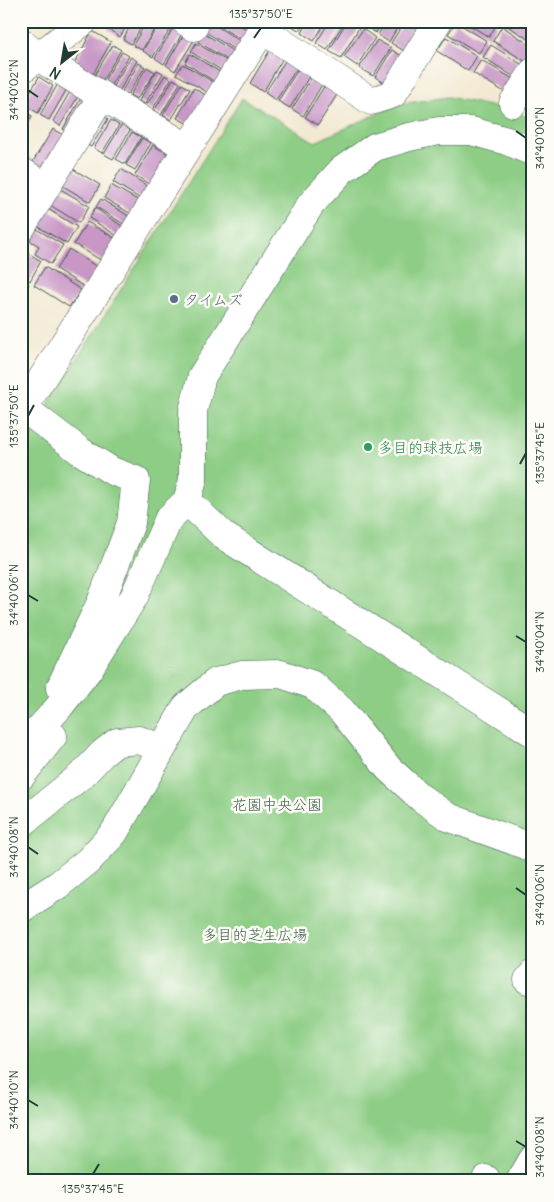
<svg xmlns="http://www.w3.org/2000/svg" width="554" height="1202" font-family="Delius,'Klee One',sans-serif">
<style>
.green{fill:#8dcd85;stroke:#56855c}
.building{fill:#c897c6}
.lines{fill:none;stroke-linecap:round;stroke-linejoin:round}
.minor-casing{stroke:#3f574c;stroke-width:29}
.minor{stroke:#fff;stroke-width:28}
.ticks{fill:none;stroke:#1f3d34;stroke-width:2}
.service-dot{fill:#5c6f8a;stroke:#fdfcf7;stroke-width:2}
.leisure-dot{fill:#2e9e5b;stroke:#fdfcf7;stroke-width:2}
.labels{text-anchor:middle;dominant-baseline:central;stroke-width:5;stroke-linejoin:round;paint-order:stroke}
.service-label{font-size:15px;fill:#4e5e75;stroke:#fdfcf7;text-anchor:start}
.leisure-label{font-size:15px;fill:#27864d;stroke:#fdfcf7;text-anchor:start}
.park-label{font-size:15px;fill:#3a6148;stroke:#fdfcf7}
.neatline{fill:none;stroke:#1f3d34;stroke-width:2}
.ticks-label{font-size:12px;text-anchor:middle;fill:#1f3d34}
</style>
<rect width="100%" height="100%" fill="#fdfcf7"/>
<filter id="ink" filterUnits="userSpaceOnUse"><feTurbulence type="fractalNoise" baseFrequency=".02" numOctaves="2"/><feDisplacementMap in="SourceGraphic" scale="10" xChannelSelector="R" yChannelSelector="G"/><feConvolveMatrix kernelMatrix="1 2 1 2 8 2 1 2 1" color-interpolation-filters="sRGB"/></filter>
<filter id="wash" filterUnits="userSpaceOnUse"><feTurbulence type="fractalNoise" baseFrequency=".0096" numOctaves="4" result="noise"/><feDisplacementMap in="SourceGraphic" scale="20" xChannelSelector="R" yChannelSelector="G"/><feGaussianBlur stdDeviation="1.12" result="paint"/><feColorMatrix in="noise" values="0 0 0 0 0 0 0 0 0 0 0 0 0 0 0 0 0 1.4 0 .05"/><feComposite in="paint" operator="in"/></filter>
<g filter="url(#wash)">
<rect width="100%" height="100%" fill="#f3e8d1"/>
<path class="green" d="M448 97 518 112 533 121V1181H21V420L34 427 242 98 315 142 399 104Z"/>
<g id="blocks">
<path class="building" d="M113 21H130L120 37 108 29Z
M133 21H145L131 44 123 39Z
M147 21H159L142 50 133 45Z
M160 21H166L173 25 153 57 143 51Z
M211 21H233L253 33 247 43Z
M238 21H258L254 31Z
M289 21H306L300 31 287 23Z
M309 21H326L314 41 302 33Z
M330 21H345L327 50 316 43Z
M347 21H352L360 26 341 58 329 51Z
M367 21H384L376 33 364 25Z
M386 21H401L389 42 378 35Z
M405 21H426L406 52 391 43Z
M463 21H492L497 24 489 37Z
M504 21H526L533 25V42L503 23Z
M210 22 245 44 240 53 204 31Z
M456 22 487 41 479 53 448 34Z
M502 26 533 47V52L526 62 493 41Z
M174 27 183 32 164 64 155 58Z
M363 29 375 38 357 66 344 57Z
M92 31 111 42 93 74 74 64Z
M203 33 238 54 233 63 198 42Z
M184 34 194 40 175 71 166 65Z
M446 37 477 56 468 71 437 51Z
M377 40 391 48 373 76 359 68Z
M196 43 232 64 226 73 191 52Z
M113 45 121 50 102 81 94 76Z
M491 45 524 66 516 78 483 57Z
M270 50 283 58 263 92 250 83Z
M392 50 405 58 388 85 375 77Z
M122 52 129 56 111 85 104 81Z
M190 54 225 75 219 84 185 63Z
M131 57 137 61 120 90 113 86Z
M481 60 515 80 506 93 473 73Z
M285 61 297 68 276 100 265 93Z
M139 63 145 67 128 94 122 91Z
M183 64 218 85 212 95 176 74Z
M147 67 155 72 137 99 130 95Z
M299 68 310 75 290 108 278 101Z
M157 70 163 73 145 104 139 101Z
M165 75 171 79 152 110 146 106Z
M39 77 53 86 38 113 23 104Z
M312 77 323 83 303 116 292 109Z
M173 79 180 83 161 115 154 111Z
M59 82 68 87 49 120 40 115Z
M182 84 190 89 171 120 163 115Z
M325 85 338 93 318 125 305 117Z
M194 88 209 97 192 126 177 118Z
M71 90 79 95 60 126 53 121Z
M81 98 89 103 71 133 63 129Z
M21 109 32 116 21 135Z
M99 113 108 119 91 147 82 142Z
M111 120 119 125 102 153 94 148Z
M122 124 130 130 113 159 104 154Z
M53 129 66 137 45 171 32 163Z
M132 132 141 137 125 164 116 159Z
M142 138 151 143 135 170 126 165Z
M153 145 171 156 153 187 135 175Z
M68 166 100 185 90 202 58 183Z
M121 169 152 189 144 201 113 182Z
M111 185 141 202 133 215 104 198Z
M57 187 89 206 79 223 47 203Z
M101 199 132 218 127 226 96 207Z
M43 206 77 227 67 244 32 223Z
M95 208 125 228 119 237 89 218Z
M87 222 118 240 104 262 74 244Z
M33 227 63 245 51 264 35 254 39 246 26 238Z
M69 249 99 268 86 288 56 269Z
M26 252 41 261 30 281 21 275V260Z
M45 267 81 290 69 307 34 285Z
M21 279 29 284 21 297Z"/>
</g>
</g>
<g filter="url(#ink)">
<use href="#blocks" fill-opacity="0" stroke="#3f574c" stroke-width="1"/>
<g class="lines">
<g class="minor-casing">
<path id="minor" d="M185 21 194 27
M263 30 371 101 393 94 438 21
M21 42 38 57 188 148
M21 70 84 21
M513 103 533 72
M21 171 46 187
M21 228 102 96
M21 406 80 451 112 471 136 480 131 523 101 602 60 688
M24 407 268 21
M187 501 224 536 533 733
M21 749 60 706 88 670 134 597 169 518 187 501 193 480V411L202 376 311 204 342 170 375 147 409 137 439 131H471L507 141 533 152
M21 776 53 736
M21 824 83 774 103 753 117 742 139 740 161 748
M21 909 58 885 88 861 114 833 186 707 216 682 242 675 281 674 313 685 342 711 389 769 421 798 448 817 525 845 533 850
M528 980 533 974
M485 1181 486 1179
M520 1181 533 1159"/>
</g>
<use href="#minor" class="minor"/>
</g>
</g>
<path class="ticks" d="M254 38 261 28M28 90 38 97M516 131 526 138M28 416 34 405M520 464 526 453M28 595 38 601M516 636 526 642M28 847 38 854M516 888 526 895M28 1100 38 1106M516 1141 526 1147M93 1174 99 1164"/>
<circle class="service-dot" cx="174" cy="299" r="5"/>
<circle class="leisure-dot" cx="368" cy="447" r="5"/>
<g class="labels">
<g class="service-label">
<text x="184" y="299">タイムズ</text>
</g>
<g class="leisure-label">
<text x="378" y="447">多目的球技広場</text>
</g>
<g class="park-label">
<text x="277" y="804">花園中央公園</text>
<text x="255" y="934">多目的芝生広場</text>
</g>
</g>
<rect width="554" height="1202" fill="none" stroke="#fdfcf7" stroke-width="55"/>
<g transform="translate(62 62) rotate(211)" stroke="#fdfcf7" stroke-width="4" paint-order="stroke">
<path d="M0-4L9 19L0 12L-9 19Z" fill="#1f3d34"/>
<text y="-8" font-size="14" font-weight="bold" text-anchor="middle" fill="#1f3d34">N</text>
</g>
<rect x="28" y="28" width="498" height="1146" class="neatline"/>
<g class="ticks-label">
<text x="261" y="18">135°37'50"E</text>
<text transform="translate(14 90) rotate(-90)" y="4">34°40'02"N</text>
<text transform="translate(540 138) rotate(-90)" y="4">34°40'00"N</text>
<text transform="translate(14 416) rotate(-90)" y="4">135°37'50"E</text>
<text transform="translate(540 453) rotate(-90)" y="4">135°37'45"E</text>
<text transform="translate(14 595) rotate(-90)" y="4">34°40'06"N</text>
<text transform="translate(540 642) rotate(-90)" y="4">34°40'04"N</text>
<text transform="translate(14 847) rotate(-90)" y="4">34°40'08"N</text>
<text transform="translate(540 895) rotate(-90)" y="4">34°40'06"N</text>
<text transform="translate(14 1100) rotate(-90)" y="4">34°40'10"N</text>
<text transform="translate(540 1147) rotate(-90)" y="4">34°40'08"N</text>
<text x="93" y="1193">135°37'45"E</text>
</g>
</svg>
